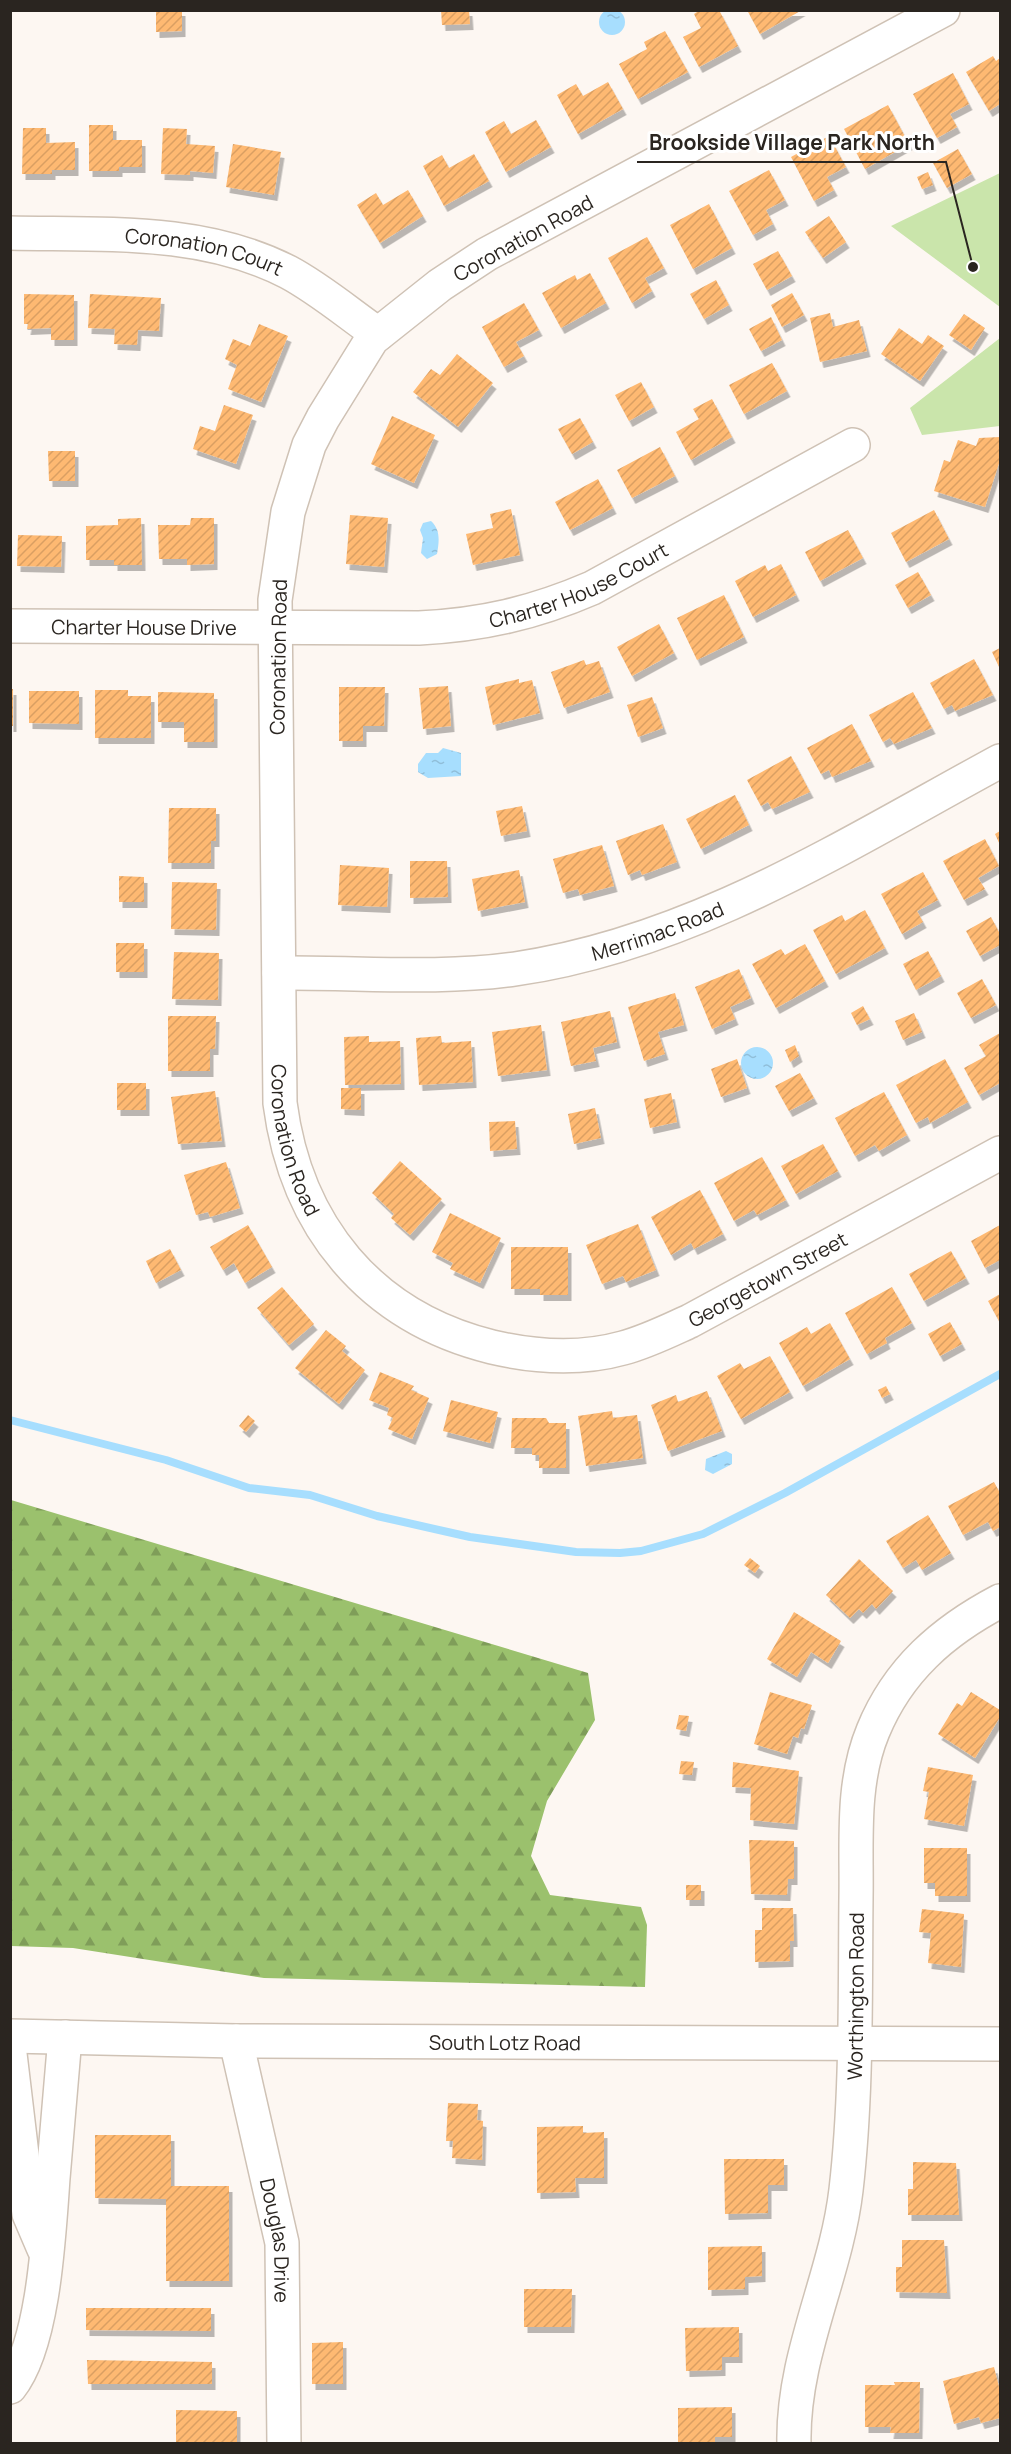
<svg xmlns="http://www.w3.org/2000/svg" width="1011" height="2454" font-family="Manrope,sans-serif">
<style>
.forest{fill:url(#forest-firs)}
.park{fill:#cae5ab}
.water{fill:url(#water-ripples)}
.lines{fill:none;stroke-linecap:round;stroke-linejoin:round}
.stream{stroke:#a7defe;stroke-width:8}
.building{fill:url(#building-hatch);filter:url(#shadow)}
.minor-casing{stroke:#cfc2b5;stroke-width:36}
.minor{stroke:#fff;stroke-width:33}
.labels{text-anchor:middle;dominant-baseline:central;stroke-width:6;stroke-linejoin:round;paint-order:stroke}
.street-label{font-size:20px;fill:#2a2520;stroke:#fff}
.leader{fill:none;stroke:#2a2520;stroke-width:2}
.callout-dot{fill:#2a2520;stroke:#fff;stroke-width:2}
.callout-label{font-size:21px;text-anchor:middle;font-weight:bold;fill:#2a2520;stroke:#fff;stroke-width:6;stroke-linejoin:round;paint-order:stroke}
</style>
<defs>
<pattern id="forest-firs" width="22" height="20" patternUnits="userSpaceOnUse" patternTransform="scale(1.5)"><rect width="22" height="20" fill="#9bc16d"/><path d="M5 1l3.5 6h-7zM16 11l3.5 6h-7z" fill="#7f9d59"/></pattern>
<pattern id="water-ripples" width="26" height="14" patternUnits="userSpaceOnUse" patternTransform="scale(1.5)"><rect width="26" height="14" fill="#a7defe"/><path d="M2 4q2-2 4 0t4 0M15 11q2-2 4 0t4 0" fill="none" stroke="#90bed9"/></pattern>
<pattern id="building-hatch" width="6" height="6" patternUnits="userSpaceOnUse" patternTransform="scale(1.5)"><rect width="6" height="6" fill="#feb972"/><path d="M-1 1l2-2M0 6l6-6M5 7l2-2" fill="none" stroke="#da9f62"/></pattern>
<filter id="shadow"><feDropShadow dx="3.5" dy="6" stdDeviation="0" flood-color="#0004"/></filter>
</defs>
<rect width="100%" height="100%" fill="#fdf7f2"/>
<path class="forest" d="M11 1500 588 1673 595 1720 547 1801 531 1856 550 1895 641 1907 647 1925 645 1987 264 1978 73 1948 11 1946Z"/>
<path class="park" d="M1000 173V307L891 226Z
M1000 338V426L922 435 910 408Z"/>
<path class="water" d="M599 22a13 13 0 1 1 26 0a13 13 0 1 1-26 0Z
M431 521C441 530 439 542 437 554L427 559 421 553 423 538 420 530 423 523Z
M443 748 461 753V776L428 778 418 772V764L426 753H438Z
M741 1063a16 16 0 1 1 32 0a16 16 0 1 1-32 0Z
M726 1451 732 1454V1464L713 1474 705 1470 706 1459Z"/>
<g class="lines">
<path class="stream" d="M10 1420 166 1460 249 1488 310 1495 377 1516 470 1537 576 1552 620 1553 641 1551 703 1534 785 1493 1000 1374"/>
</g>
<path class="building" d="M156 10H182V31L156 32Z
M441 10H469L470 24 442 25Z
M700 10H719L738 46 699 67 683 37 701 28 694 14Z
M747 10H802L760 34Z
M665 31 688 72 638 99 619 64 647 49 644 42Z
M993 56 996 61 1000 58V104L989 111 966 72Z
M953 73 969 104 950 114 957 127 937 138 913 94Z
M608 82 623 109 578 134 557 95 576 84 583 96Z
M888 105 909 144 865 169 844 129Z
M536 120 551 147 506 172 485 132 504 121 511 134Z
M89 125H113V140H142V167H119V171H89Z
M23 128H46V143L75 142V170H52V174H22Z
M163 128 187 129 186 144 215 146 213 173 190 171V175L161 174Z
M829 136 846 167 827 177 834 190 814 201 791 157Z
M233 144 281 152 274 195 226 187Z
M958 149 972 174 947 188 933 163Z
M474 154 489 181 444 206 423 166 442 155 449 168Z
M769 170 785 200 766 210 773 224 753 235 729 191Z
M928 172 933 185 922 189 917 177Z
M408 190 423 216 380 243 357 205 376 193 383 205Z
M709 204 732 248 693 269 670 225Z
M829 216 846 242 823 258 805 232Z
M647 237 664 268 645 278 652 291 632 303 608 258Z
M778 251 792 276 767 290 753 264Z
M590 273 606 303 561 328 542 293 575 275 577 280Z
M716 280 729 305 704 319 690 294Z
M792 293 804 315 782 327 771 305Z
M24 294 74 295V340H51V328L27 329 28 324H24Z
M90 294 161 298 159 331 138 330 137 345 114 344 115 329 88 328Z
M524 303 539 330 516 342 524 356 504 367 482 327Z
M830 313 833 327 859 320 867 351 820 362 810 318Z
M964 314 985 328 971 350 949 335Z
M771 317 782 340 761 351 749 329Z
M259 324 288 336 261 402 228 389 237 365 225 359 233 339 250 346Z
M899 328 922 344 928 335 944 346 920 381 881 354Z
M457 354 493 383 458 427 413 392 431 369 440 375Z
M772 363 787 391 744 414 729 385Z
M641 382 654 407 629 421 615 395Z
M712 399 732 437 691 460 676 432 699 419 693 409Z
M224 405 253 415 236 464 193 449 200 426 215 431Z
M392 416 435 435 414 483 371 464Z
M580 418 593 442 572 454 558 429Z
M1000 437V460L985 507 934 491 944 460 950 462 958 440 976 446 979 438Z
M660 447 675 476 632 498 617 470Z
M48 451H75V481H49Z
M598 479 613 508 570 530 555 502Z
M511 509 520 555 473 565 466 534 493 528 490 514Z
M934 510 949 539 906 562 891 533Z
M350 515 388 518 384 567 346 564Z
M141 518 142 565H114V560H86V526L118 525V519Z
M191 518H214V564L187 565V559H159L158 525H190Z
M848 530 863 558 820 581 805 552Z
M18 535 62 536 61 567 17 566Z
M781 564 796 595 753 617 735 581 765 565 768 571Z
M918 572 931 595 908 608 895 585Z
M724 595 744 637 697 660 677 618Z
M659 624 674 653 632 676 617 647Z
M1000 648V669L992 652Z
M974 659 993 695 955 711 952 705 944 709 930 683Z
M584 660 586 665 599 661 610 692 564 708 551 672Z
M519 679V683L532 680 540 713 493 725 485 687Z
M448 686 451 726 423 729 419 688Z
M339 687H385L384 726H363V741H339Z
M10 689H13V726H10Z
M95 690H128V696H151V738H95Z
M29 691H79V724L29 723Z
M158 692 214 693V742H184V722H158Z
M913 692 932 728 894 744 890 738 883 742 869 715Z
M652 697 663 728 638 737 627 705Z
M852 724 871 761 832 777 829 770 821 774 807 748Z
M791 756 810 792 772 809 768 802 761 806 747 780Z
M735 795 749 825 701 849 686 819Z
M522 806 527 831 501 836 496 811Z
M169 808H216V841H211V863H168Z
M663 824 677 862 642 875 640 870 628 875 616 841Z
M1000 831V845L995 834Z
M985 839 999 866 978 878 985 889 964 900 943 861Z
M602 845 614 886 580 895 578 889 563 893 553 859Z
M410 861H447L448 897 410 898Z
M340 865 389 868 387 907 338 905Z
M519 870 525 902 478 911 472 879Z
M923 872 938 900 917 911 923 922 902 934 881 894Z
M119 876 144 877V902H119Z
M172 882 217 883 216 930 171 929Z
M865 910 885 948 836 974 813 930 842 915 845 921Z
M991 917 1000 934V945L980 956 966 931Z
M116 943H144V972H116Z
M805 944 825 981 776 1008 752 964 781 949 785 955Z
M928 951 941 976 916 990 903 964Z
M174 952 219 953 218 1000 172 999Z
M739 969 751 998 730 1007 735 1019 712 1029 695 987Z
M982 979 996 1005 971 1018 957 993Z
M675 993 684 1025 658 1032 665 1054 644 1061 628 1007Z
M863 1006 870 1019 857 1025 851 1013Z
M610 1011 617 1042 593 1048 596 1061 571 1066 561 1022Z
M914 1013 922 1032 903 1040 895 1021Z
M168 1016H216L215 1049H210V1071H168Z
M541 1025 547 1070 498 1076 492 1032Z
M1000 1033V1083L979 1095 964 1068 986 1056 979 1045Z
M369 1036V1042L400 1041 401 1084 345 1085 344 1037Z
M441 1036 442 1043 471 1041 473 1082 419 1085 416 1038Z
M795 1045 799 1056 790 1062 785 1050Z
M737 1059 747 1088 721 1097 711 1069Z
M945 1059 968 1102 930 1123 928 1117 916 1123 896 1085Z
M800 1073 814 1098 789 1111 775 1086Z
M117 1083H146V1110H117Z
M341 1088H361V1110L341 1109Z
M215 1091 222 1141 178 1144 171 1097Z
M884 1092 907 1135 879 1151 875 1145 855 1156 835 1118Z
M671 1093 677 1122 650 1128 644 1099Z
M595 1108 601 1138 574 1144 568 1114Z
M515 1121 517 1149 490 1151 489 1122Z
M823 1144 838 1171 796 1194 781 1166Z
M762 1157 786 1200 757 1215 754 1210 734 1221 714 1183Z
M400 1161 442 1199 410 1235 391 1218 394 1214 372 1193Z
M226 1162 240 1208 210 1217 208 1212 196 1215 184 1175Z
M700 1190 723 1234 694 1249 691 1243 671 1255 651 1217Z
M450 1213 501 1238 480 1283 450 1269 453 1263 432 1252Z
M638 1224 656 1270 626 1282 623 1276 602 1284 586 1245Z
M248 1225 272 1267 245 1283 234 1263 223 1270 210 1247Z
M1000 1225V1260L985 1268 971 1241Z
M511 1247H568V1295H540V1289H511Z
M170 1249 181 1270 156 1283 146 1261Z
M951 1251 966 1278 924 1301 909 1274Z
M282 1287 314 1324 289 1345 257 1308Z
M892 1287 912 1323 885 1338 887 1343 867 1354 845 1313Z
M1000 1294V1323L988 1301Z
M950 1322 962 1344 940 1356 928 1334Z
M830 1323 850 1359 803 1386 779 1343 807 1327 811 1334Z
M326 1330 346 1346 342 1351 365 1370 339 1404 295 1368Z
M770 1356 790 1392 741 1419 717 1376 740 1363 744 1369Z
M380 1372 414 1386 411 1390 429 1398 412 1439 388 1429 393 1418 387 1415 389 1408 369 1400Z
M886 1386 890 1394 882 1398 878 1390Z
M707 1391 722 1431 668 1451 651 1405 676 1395 678 1402Z
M451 1400 498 1412 490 1443 443 1431Z
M612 1411 613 1418 637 1415 643 1458 586 1466 578 1416Z
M248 1415 255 1421 246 1432 239 1426Z
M512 1418H546L549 1423H566V1468H539V1455H532V1448H511Z
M994 1482 1000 1493V1527L993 1531 988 1522 963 1535 948 1506Z
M928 1515 951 1553 922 1570 916 1560 903 1568 886 1541Z
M750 1558 760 1566 755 1573 744 1565Z
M859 1559 893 1591 876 1609 872 1604 863 1613 859 1609 850 1618 826 1595Z
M794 1612 841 1641 828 1663 811 1652 797 1677 767 1659Z
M770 1692 812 1705 804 1729 801 1728 798 1738 793 1736 787 1754 754 1744Z
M971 1692 1000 1710V1717L975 1758 938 1734 957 1703 962 1706Z
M679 1715 689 1716 686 1731 676 1729Z
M681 1761 694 1762 692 1775 679 1774Z
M733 1762 799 1771 794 1824 750 1820 751 1788 732 1787Z
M928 1767 973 1775 964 1826 924 1819 929 1792 923 1791Z
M749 1840 794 1841V1879H788L787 1895 751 1894Z
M924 1848H967V1896H935V1883H924Z
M686 1885H701V1900H686Z
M762 1908H793L794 1941H790V1961L755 1962V1930H762Z
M922 1909 964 1914 961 1967 928 1963 931 1933 919 1932Z
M448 2103 478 2104 477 2120 483 2121 482 2160 452 2158 453 2141H446Z
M583 2126V2133L604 2132V2178H575L576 2192 537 2193V2127Z
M95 2135H171V2186H229V2281H166V2199L95 2198Z
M724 2159H784V2185H768V2213L725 2214Z
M913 2162 956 2163 959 2215H908V2189H913Z
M902 2240H944L947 2293 896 2292V2267H902Z
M762 2246V2276L745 2277V2289L708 2290V2247Z
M524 2289H572L571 2327H524Z
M86 2308H211V2331L86 2330Z
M739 2327V2357H722V2370L686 2371 685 2328Z
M343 2342V2384H312V2343Z
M87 2360 212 2362V2384H88Z
M994 2367 1000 2391V2418L981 2423 979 2417 954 2424 943 2381Z
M894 2382H920L919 2433H890L891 2427H865V2385H895Z
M732 2407V2437H715V2444H678V2408Z
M176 2410 237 2411V2444H176Z"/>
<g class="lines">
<g class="minor-casing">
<g id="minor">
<path id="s1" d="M943 10 487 254 440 285 372 339 323 418 309 445 288 512 275 600 280 1103C296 1226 370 1317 492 1347 535 1357 580 1360 623 1348 646 1342 668 1331 690 1321L1000 1153"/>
<path id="s2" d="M10 233C104 235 202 228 288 272 320 289 349 314 378 334"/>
<path id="s3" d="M10 626 419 628C482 625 534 613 592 588L853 445"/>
<path id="s4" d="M279 973C357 972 437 980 515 969 693 943 845 845 1000 761"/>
<path id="s5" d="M10 2036 236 2041 1000 2044"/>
<path id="s6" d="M236 2041 282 2243 284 2444"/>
<path d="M10 2054 29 2214 44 2249"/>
<path d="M10 2387C44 2345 49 2233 53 2178 57 2131 61 2084 65 2037"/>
<path id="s7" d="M794 2444C792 2355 836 2276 846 2190 857 2095 855 1994 856 1898 857 1843 851 1784 873 1731 898 1670 943 1631 1000 1601"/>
</g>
</g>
<use href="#minor" class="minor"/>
</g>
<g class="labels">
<g class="street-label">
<text transform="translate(523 238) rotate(-29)">Coronation Road</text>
<text stroke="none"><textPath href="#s2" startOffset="196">Coronation Court</textPath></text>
<text stroke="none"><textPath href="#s3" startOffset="576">Charter House Court</textPath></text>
<text stroke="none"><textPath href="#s3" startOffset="134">Charter House Drive</textPath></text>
<text transform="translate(278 657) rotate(-89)">Coronation Road</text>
<text stroke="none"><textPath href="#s4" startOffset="384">Merrimac Road</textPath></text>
<text stroke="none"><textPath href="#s1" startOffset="1485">Coronation Road</textPath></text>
<text stroke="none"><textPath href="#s1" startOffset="2084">Georgetown Street</textPath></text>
<text stroke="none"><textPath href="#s7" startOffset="454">Worthington Road</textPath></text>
<text stroke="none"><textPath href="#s5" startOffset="495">South Lotz Road</textPath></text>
<text stroke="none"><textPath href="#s6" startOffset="204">Douglas Drive</textPath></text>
</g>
</g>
<path class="leader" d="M973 267L946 162H637"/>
<circle class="callout-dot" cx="973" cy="267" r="6"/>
<g class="callout-label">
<text x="792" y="150">Brookside Village Park North</text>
</g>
<rect width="1011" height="2454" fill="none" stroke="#2a2520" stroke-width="24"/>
</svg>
